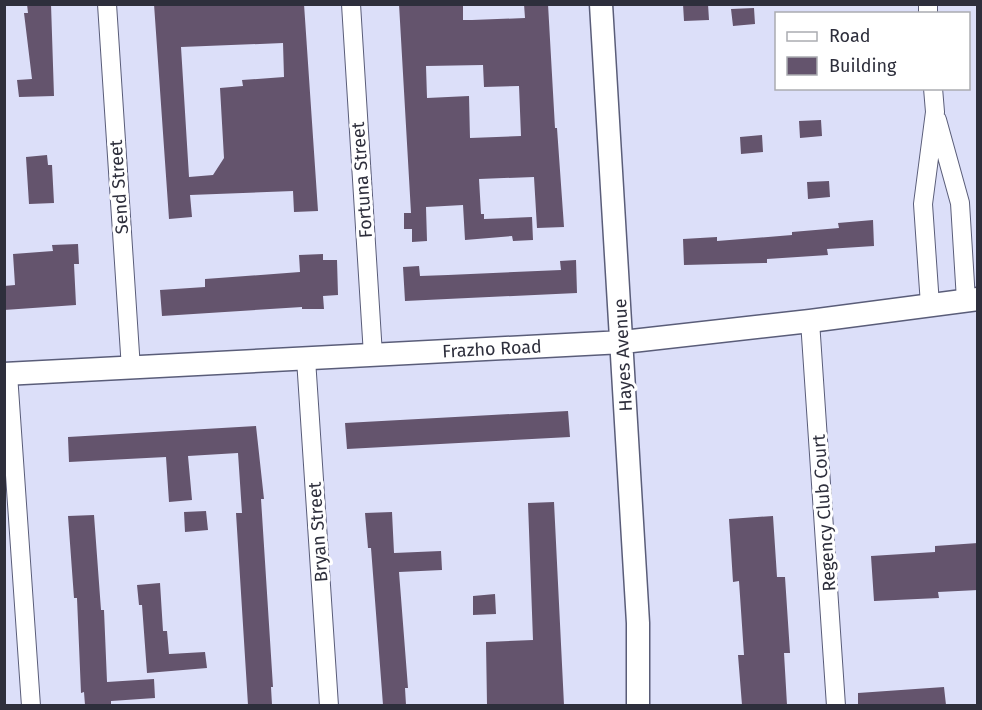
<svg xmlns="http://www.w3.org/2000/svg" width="982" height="710" font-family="'Fira Sans',sans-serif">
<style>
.building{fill:#64546d;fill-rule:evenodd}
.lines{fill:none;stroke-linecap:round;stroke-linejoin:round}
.minor-casing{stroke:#5a5d79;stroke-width:20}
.tertiary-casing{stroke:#5a5d79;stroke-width:25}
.minor{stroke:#fff;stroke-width:18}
.tertiary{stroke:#fff;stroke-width:22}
.labels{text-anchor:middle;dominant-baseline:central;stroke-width:6;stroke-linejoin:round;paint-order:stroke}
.street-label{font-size:18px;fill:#2e2f3c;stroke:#fff}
</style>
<rect width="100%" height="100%" fill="#dcdff9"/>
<path class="building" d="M27 4H51L54 96 19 97 17 80 32 79 24 13H28Z
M154 4H304L318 211 294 212 293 191 190 195 192 217 169 219ZM283 43 284 77 242 80 243 86 220 88 224 158 213 175 189 177 181 47Z
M399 4H463V20H472L525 18 524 4H548L555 128H557L564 227 537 228 534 177 479 179 481 214H484V219L532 217 533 240 513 241 512 236 465 240 463 205 426 207 427 241 412 242V229H404V213H411ZM483 65 484 87 519 86 521 136 470 138 469 96 427 98 426 66Z
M683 4H708L709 20 684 21Z
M754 8 755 24 733 26 731 9Z
M821 120 822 136 800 138 799 121Z
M762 135 763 152 741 154 740 137Z
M47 155 48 165H52L54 203 29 204 26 157Z
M829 181 830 197 808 199 807 182Z
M873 220 874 246 827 249 828 255 767 259V263L684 265 683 239 717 237V241L792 235V232L839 228 838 223Z
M78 244 79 264H74L76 305 4 310V286L15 285 13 254 53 251 52 245Z
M323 254V260H337L338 295 323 296 324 309H302V307L162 316 160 290 205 287V279L300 272 299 255Z
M576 260 577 293 405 301 403 267 419 266 420 276 448 275 561 270 560 261Z
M568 411 570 437 347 449 345 423Z
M256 426 264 499H261L273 687H271L272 705H248L236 513H242L238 453 188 456 192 500 169 502 166 457 69 462 68 437Z
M554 502 564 705H487L486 642 533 640 528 503Z
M206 511 208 530 185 532 184 512Z
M392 512 394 553 441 551 442 570 399 572 408 688H405L406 705H383L371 548H368L365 513Z
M94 515 101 610H104L107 682 154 679 155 698 111 701V705H85L84 692 81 693 77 598H74L68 516Z
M773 516 777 577H785L790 653H784L787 705H742L738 655H744L739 581 733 582 729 519Z
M978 543V590L938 592 939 598 874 601 871 556 935 552V546Z
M160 583 163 631H167L169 654 205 652 207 668 147 673 142 605H139L137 585Z
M495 594 496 614 473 615V596Z
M944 687 946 705H858V693Z"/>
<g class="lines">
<g class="minor-casing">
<path id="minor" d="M107 4 131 369
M351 4 373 355
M928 4V14
M937 120 960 203 966 300
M930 305 923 204 935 112 933 88
M810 321 836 706
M306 359 329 706
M8 374 31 706"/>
</g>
<g class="tertiary-casing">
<path id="tertiary" d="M601 4 638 623V706
M4 374 623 342 810 321 978 299"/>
</g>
<use href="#minor" class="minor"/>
<use href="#tertiary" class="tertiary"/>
</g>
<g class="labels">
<g class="street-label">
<text transform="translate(362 180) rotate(-94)">Fortuna Street</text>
<text transform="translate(119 187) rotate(-94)">Send Street</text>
<text transform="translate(492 349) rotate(-3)">Frazho Road</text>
<text transform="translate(623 355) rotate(-93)">Hayes Avenue</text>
<text transform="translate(824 513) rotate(-94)">Regency Club Court</text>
<text transform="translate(318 532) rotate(-94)">Bryan Street</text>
</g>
</g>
<rect width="982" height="710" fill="none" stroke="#2e2f3c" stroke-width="12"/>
<rect x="775" y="12" width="195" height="78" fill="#ffffff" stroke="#abacb1" stroke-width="1.5"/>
<rect x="787" y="32" width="30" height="9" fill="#ffffff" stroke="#abacb1" stroke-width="1.5"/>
<text x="829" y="42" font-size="18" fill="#2e2f3c">Road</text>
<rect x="787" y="57" width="30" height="18" fill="#64546d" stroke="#abacb1" stroke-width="1.5"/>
<text x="829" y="72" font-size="18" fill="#2e2f3c">Building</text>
</svg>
